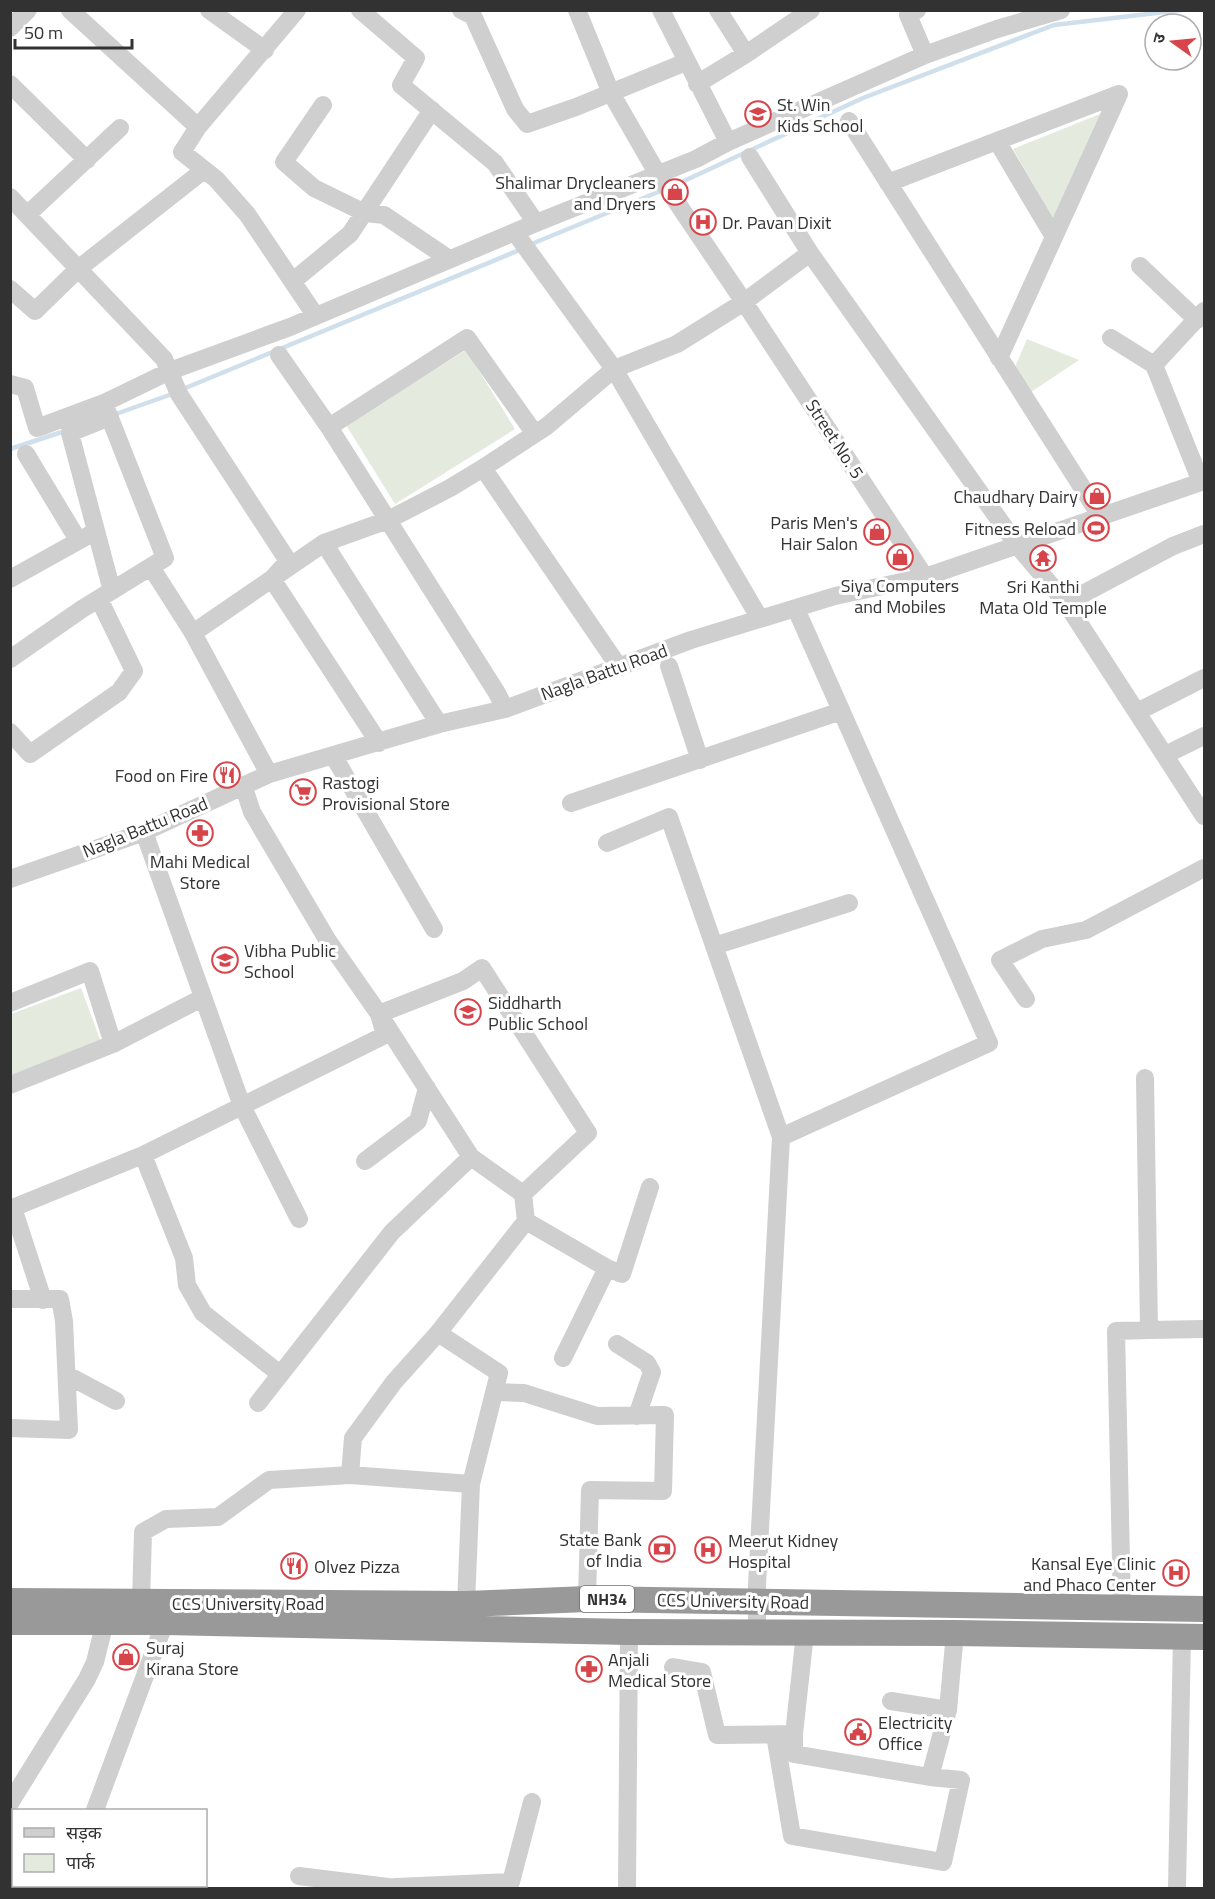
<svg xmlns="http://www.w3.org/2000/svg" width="1215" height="1899" font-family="'Titillium Web','Noto Sans Devanagari',sans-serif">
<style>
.green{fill:#e4eade}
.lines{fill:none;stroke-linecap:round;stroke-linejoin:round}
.stream{stroke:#cfdfeb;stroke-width:4.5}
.minor{stroke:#cfcfcf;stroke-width:18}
.highway{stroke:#999;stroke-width:26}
.labels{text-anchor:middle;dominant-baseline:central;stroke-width:6;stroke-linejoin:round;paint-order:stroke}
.shield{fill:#fff;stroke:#707070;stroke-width:1.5}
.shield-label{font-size:16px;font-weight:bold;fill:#323232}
.poi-label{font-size:18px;fill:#323232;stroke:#fff;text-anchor:start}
.street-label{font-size:18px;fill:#323232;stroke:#fff}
</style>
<rect width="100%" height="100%" fill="#fff"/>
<path class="green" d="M1100 114 1053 218 1013 149Z
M1027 339 1079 360 1031 392 1015 367Z
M466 350 515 429 395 504 346 425Z
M81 988 101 1042 11 1076V1014Z"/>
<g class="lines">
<path class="stream" d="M671 187 863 98 1054 25 1182 10
M529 245 663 190
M183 389 522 249
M113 415 175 393
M10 449 65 431"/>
<path class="minor" d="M70 10 198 127
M209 10 265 50
M297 10 198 127 182 152 216 179 247 214 315 315
M360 10 416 58 401 85 495 163 536 223
M461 10 473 16 515 109 527 124 576 107 686 62
M577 10 611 93 657 173 744 302 925 577
M661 10 728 142
M718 10 746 54
M917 10 908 15 925 55
M10 28 28 10
M10 84 87 160
M697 84 746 54 811 10
M323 105 284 162 314 188 365 213 384 215 449 259
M849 121 1101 517
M997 141 1054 237
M750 157 810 253 1017 545 1066 603 1204 816
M888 183 1119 94 999 358
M10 197 164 359 179 394 288 561 272 579 379 743
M27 215 120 128
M519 238 614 369 760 619
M1140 266 1197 320
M293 281 350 234 432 110
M10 289 35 311 78 269 204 170
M1111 338 1154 365
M279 355 329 427 497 693 505 709
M10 384 25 388 37 428 104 403 170 371 290 327 536 223 696 159 728 142 925 55 997 29 1061 10
M110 417 70 433 112 591
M329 427 467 338 535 434
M26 454 78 540
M483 468 619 667
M1201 482 1154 365 1204 311
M324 543 439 724
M151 567 193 633 269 774
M10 579 89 535
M1066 603 1173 546 1204 534
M193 633 324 543 388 520 450 488 483 468 547 426 614 369 677 344 744 302 810 253
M10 659 82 609 165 558 104 403
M669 666 700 760
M1137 712 1204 678
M10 732 30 754 119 692 134 671 101 603 97 600
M333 755 434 929
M1165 755 1204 736
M243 785 252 812 328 941 379 1014 471 1157 523 1194
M571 803 841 711
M144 832 242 1106 299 1219
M607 843 669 817 781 1137 757 1585V1631
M10 879 144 832 269 774 439 724 505 709 691 640 835 596 925 577 1204 481
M714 946 849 903
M1026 999 1000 960 1042 939 1086 930 1204 868
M10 1003 90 971 113 1044
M10 1085 113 1044 202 998
M781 1137 989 1043 796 609
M143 1155 184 1258 187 1285 203 1313 280 1374
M365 1161 418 1121 427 1088
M13 1208 43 1300
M10 1209 143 1155 385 1035 379 1014 463 981 482 968 588 1133 523 1194 526 1221 438 1333 499 1373 471 1484 466 1604
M526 1221 607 1268 563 1358
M607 1268 622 1274 650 1187
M10 1299H60L64 1321 69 1430 10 1428
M1149 1330 1204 1329
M617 1344 647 1363 652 1372 637 1416
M67 1375 116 1401
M494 1392 524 1393 597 1416 665 1415 663 1491 590 1490 587 1599
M258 1403 392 1232 471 1157
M350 1475 353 1438 394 1382 438 1333
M141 1602 143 1532 166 1519 218 1517 269 1480 350 1475 471 1484
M1122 1608 1116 1331 1149 1330 1145 1078
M673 1667 702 1672 717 1735 794 1734 805 1633
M891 1701 948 1710
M794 1734V1754L930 1777
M775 1735 792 1836 943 1862 961 1780 930 1777 948 1710 955 1633
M10 1803 87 1679 95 1662 105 1622
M95 1810 165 1622
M299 1876 396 1888
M396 1887 511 1882 532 1802
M65 1888 67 1886
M627 1888 629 1632
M1177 1888 1182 1637"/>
<path class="highway" d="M10 1601 466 1604 587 1599 1204 1609
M10 1622H165L629 1632 955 1633 1204 1637"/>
</g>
<defs>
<g id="school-ring" transform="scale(1.35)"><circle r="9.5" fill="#fff" stroke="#d7454b" stroke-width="1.5"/><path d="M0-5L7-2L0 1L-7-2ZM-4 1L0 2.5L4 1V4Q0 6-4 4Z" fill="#d7454b"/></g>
<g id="shop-ring" transform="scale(1.35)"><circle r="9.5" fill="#fff" stroke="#d7454b" stroke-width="1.5"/><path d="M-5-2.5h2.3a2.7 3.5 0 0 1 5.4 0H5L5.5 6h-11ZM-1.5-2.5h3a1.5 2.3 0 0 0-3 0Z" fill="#d7454b"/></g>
<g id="hospital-ring" transform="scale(1.35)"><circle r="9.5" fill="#fff" stroke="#d7454b" stroke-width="1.5"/><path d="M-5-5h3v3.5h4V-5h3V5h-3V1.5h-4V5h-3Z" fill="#d7454b"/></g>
<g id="stadium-ring" transform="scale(1.35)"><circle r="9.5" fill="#fff" stroke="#d7454b" stroke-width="1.5"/><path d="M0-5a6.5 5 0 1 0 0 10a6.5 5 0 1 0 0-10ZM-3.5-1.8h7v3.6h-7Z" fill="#d7454b"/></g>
<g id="temple-ring" transform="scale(1.35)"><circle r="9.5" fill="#fff" stroke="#d7454b" stroke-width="1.5"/><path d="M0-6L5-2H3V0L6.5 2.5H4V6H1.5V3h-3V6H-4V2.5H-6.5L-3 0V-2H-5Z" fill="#d7454b"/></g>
<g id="restaurant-ring" transform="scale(1.35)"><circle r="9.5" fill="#fff" stroke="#d7454b" stroke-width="1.5"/><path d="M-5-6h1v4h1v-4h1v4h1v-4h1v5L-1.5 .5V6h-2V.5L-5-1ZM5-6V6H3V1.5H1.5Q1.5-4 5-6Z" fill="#d7454b"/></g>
<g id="supermarket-ring" transform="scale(1.35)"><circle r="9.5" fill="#fff" stroke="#d7454b" stroke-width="1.5"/><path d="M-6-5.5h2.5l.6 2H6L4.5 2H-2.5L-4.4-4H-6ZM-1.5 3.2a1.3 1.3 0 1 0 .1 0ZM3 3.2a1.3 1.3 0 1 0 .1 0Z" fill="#d7454b"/></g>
<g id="pharmacy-ring" transform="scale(1.35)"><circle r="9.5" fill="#fff" stroke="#d7454b" stroke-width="1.5"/><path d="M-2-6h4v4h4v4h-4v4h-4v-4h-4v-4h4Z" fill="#d7454b"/></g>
<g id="bank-ring" transform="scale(1.35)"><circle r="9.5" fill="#fff" stroke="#d7454b" stroke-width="1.5"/><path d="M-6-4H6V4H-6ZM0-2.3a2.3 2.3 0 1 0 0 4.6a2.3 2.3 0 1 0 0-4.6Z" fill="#d7454b"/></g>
<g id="civic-ring" transform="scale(1.35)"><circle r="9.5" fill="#fff" stroke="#d7454b" stroke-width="1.5"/><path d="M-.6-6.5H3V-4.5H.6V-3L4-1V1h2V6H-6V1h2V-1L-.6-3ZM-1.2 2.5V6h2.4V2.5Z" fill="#d7454b"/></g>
</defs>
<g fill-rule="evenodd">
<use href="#school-ring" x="758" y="114"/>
<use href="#shop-ring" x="675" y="192"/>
<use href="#hospital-ring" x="703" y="222"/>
<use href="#shop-ring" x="1097" y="496"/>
<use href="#stadium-ring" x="1096" y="528"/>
<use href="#shop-ring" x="877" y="532"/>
<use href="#shop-ring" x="900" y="557"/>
<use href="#temple-ring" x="1043" y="558"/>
<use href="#restaurant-ring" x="227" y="775"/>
<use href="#supermarket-ring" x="303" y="792"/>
<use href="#pharmacy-ring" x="200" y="833"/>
<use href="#school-ring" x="225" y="960"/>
<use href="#school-ring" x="468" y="1012"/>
<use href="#bank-ring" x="662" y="1549"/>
<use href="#hospital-ring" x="708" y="1550"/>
<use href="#restaurant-ring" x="294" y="1566"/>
<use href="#hospital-ring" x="1176" y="1573"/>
<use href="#shop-ring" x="126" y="1657"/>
<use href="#pharmacy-ring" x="589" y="1669"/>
<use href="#civic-ring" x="858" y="1732"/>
</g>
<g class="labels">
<rect class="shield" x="580" y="1586" width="54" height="26" rx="4.5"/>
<g class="shield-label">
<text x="607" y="1599">NH34</text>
</g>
<g class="poi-label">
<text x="777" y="104">St. Win<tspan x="777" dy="21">Kids School</tspan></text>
<text x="656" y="182" text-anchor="end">Shalimar Drycleaners<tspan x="656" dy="21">and Dryers</tspan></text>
<text x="722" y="222">Dr. Pavan Dixit</text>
<text x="1078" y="496" text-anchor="end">Chaudhary Dairy</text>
<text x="858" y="522" text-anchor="end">Paris Men's<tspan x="858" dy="21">Hair Salon</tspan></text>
<text x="1076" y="528" text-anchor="end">Fitness Reload</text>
<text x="900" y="585" text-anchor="middle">Siya Computers<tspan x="900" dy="21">and Mobiles</tspan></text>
<text x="1043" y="586" text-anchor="middle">Sri Kanthi<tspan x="1043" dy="21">Mata Old Temple</tspan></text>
<text x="208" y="775" text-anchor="end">Food on Fire</text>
<text x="322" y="782">Rastogi<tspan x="322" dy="21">Provisional Store</tspan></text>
<text x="200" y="861" text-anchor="middle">Mahi Medical<tspan x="200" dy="21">Store</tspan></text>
<text x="244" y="950">Vibha Public<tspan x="244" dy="21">School</tspan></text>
<text x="488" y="1002">Siddharth<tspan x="488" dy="21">Public School</tspan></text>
<text x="642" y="1539" text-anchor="end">State Bank<tspan x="642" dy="21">of India</tspan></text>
<text x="728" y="1540">Meerut Kidney<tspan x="728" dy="21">Hospital</tspan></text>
<text x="1156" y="1563" text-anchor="end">Kansal Eye Clinic<tspan x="1156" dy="21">and Phaco Center</tspan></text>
<text x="314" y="1566">Olvez Pizza</text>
<text x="146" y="1647">Suraj<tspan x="146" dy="21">Kirana Store</tspan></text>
<text x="608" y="1659">Anjali<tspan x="608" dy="21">Medical Store</tspan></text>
<text x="878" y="1722">Electricity<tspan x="878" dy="21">Office</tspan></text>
</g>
<g class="street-label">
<text transform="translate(835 439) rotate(57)">Street No. 5</text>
<text transform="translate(604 672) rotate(-20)">Nagla Battu Road</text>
<text transform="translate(145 827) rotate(-22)">Nagla Battu Road</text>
<text transform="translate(733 1601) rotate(1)">CCS University Road</text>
<text x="248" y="1603">CCS University Road</text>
</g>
</g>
<rect width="1215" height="1899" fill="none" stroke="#323232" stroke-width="24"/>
<rect x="12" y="1809" width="195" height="78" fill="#ffffff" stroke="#adadad" stroke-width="1.5"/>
<rect x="24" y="1828" width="30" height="9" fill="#cfcfcf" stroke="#adadad" stroke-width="1.5"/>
<text x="66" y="1839" font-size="18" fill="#323232">सड़क</text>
<rect x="24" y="1854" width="30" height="18" fill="#e4eade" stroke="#adadad" stroke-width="1.5"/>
<text x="66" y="1869" font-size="18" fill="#323232">पार्क</text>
<g transform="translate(1173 42) rotate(285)"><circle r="28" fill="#ffffff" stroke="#adadad" stroke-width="1.5"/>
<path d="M0-4.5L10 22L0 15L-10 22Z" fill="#d7454b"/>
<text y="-9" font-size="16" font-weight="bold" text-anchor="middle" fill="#323232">उ</text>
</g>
<path d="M15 39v9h117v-9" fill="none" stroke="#323232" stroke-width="3"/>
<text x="24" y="39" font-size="18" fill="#323232" stroke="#ffffff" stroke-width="4.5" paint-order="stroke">50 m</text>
</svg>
